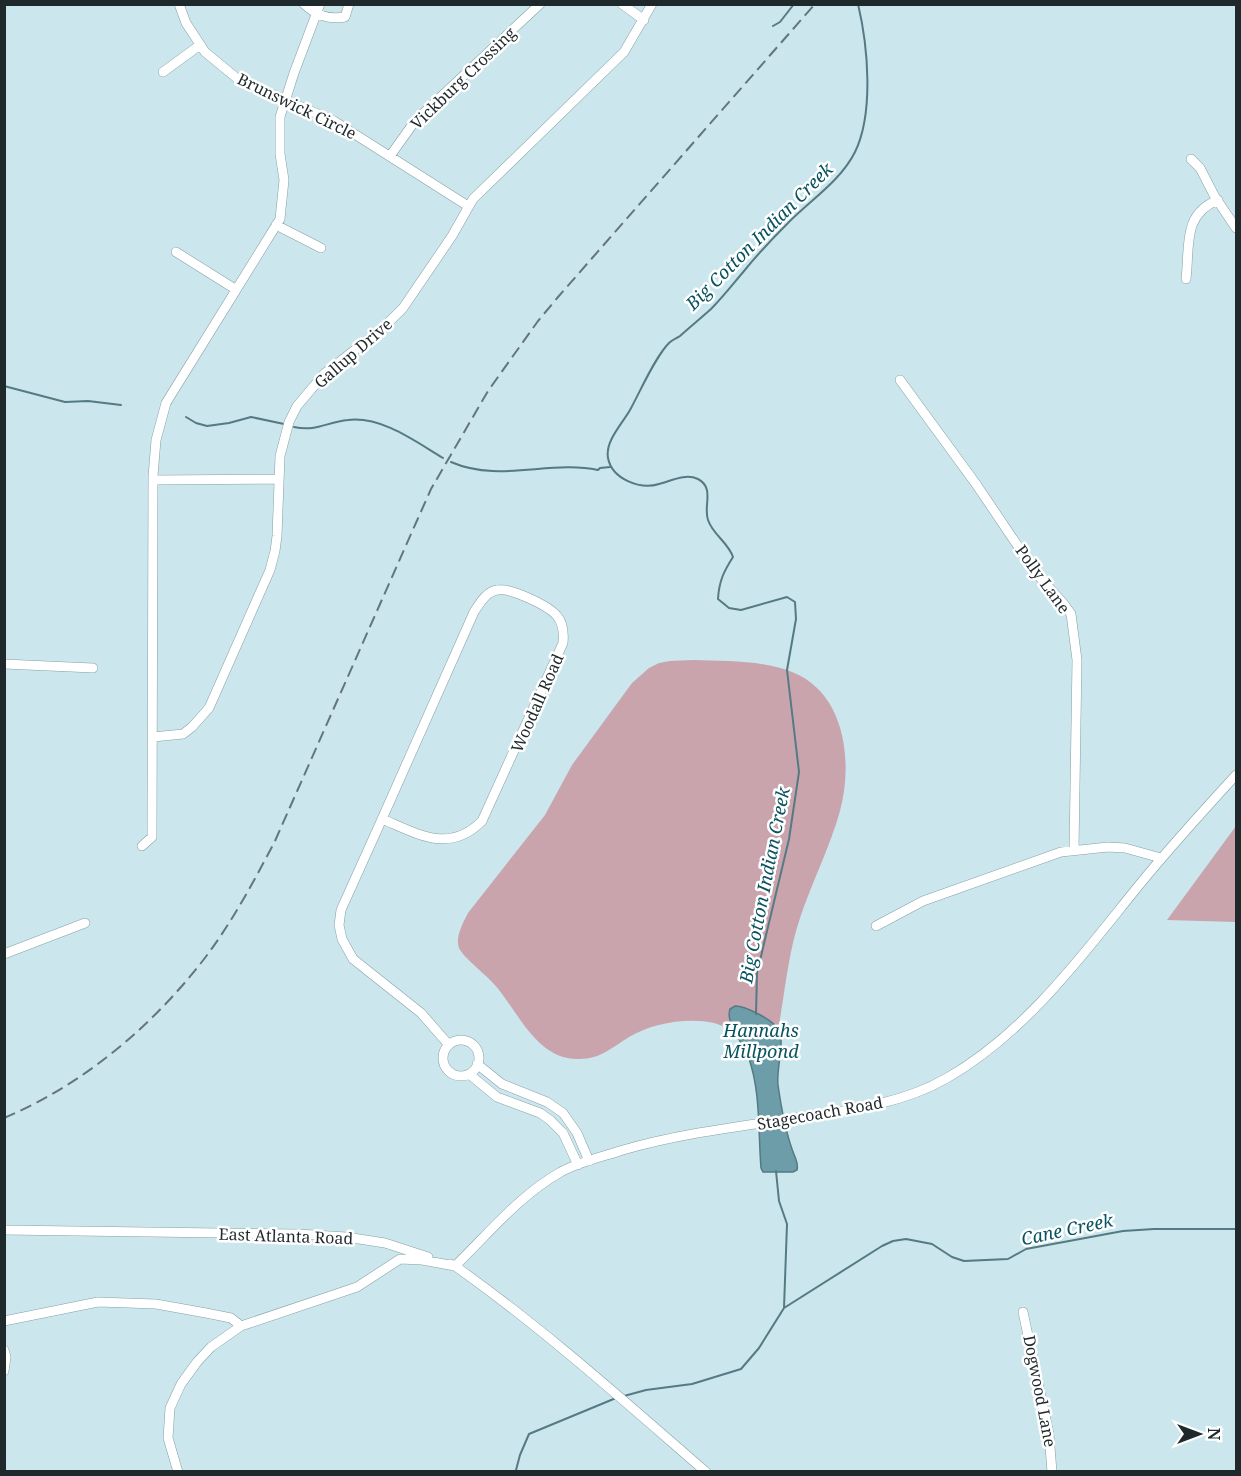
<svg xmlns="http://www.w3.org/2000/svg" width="1241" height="1476" font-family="'Noto Serif',serif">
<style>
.green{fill:#c9a4ad}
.water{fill:#6c9da8;stroke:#557a83;stroke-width:1.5}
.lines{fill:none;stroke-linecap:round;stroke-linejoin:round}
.stream{stroke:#557a83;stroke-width:2}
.minor-casing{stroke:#86a0a5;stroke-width:10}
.minor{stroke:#fff;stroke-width:9}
.rail{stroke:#65767a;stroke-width:2;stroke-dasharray:12 6;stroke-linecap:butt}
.labels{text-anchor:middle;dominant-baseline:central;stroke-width:5;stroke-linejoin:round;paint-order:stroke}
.street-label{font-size:16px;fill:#1f292c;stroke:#fff}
.water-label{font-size:18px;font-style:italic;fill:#08535f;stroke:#fff}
</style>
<rect width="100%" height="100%" fill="#cbe6ec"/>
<path class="green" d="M693 660C725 661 762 660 792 672 846 693 853 763 840 811 830 847 812 882 800 918 788 953 785 993 778 1030 763 1014 752 1012 730 1009L729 1017 735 1031C728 1028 721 1025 714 1023 688 1017 652 1023 629 1037 613 1047 600 1059 580 1059 537 1061 518 1011 494 984 486 975 463 957 459 948 455 937 463 923 468 913L545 815 572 765 632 683 649 668 659 663 670 661Z
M1236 826V922L1167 920Z"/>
<path class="water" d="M735 1006C746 1006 773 1020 779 1030 785 1042 776 1070 778 1085 781 1106 785 1129 792 1149 794 1156 799 1162 797 1170L793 1172H763L761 1168C758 1132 761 1091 748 1056 743 1043 725 1023 730 1009Z"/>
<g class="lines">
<path class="stream" d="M773 26 780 22 794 4
M4 386 65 402 88 401 121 405
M186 417 196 423 207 426 229 423 251 417 284 424
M294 427C316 432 327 422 348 420 382 416 416 442 443 458
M451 462C499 483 550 460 598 470L600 468 610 467
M756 1014 757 973 789 839 799 772 787 670 796 619 795 602 787 597 741 610 729 608 718 599C719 581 724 571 733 557 728 542 713 535 708 520 703 506 715 488 698 479 685 473 671 481 659 484 640 490 612 479 608 458 605 441 622 424 630 410 640 392 655 357 669 343 672 340 677 338 680 336 690 327 701 318 711 309 723 297 733 284 744 271 757 255 772 239 787 224 809 201 840 182 855 152 874 113 868 46 858 4
M784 1308 882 1246 893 1241 906 1239 932 1244 952 1257 964 1261 1008 1259 1026 1249 1123 1231 1154 1229H1236
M624 1396 646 1390 692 1384 741 1369 759 1348 784 1308 787 1224 779 1201 776 1171
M518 1472 516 1470 520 1455 529 1434 616 1398"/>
<g class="minor-casing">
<path id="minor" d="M179 4 186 23 205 52 239 80 334 121 468 206
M304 4C316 15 328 20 345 17L349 4
M622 4 644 20
M163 72 200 45
M390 156 415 121 540 4
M1191 159 1200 168 1215 197 1236 228
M276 225 321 248
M176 252 235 289
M1186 279C1190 247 1182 214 1218 200
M900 380 976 484 1036 573 1063 603 1071 614 1077 660 1074 850
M153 480 278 479
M4 664 93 668
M153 737 183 734 192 727 209 708 270 570 275 551 277 536 280 456 289 422 297 406 325 373 382 329 403 308 452 236 473 199 624 52 652 4
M382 819 474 612C480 603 486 592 497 590 510 587 549 606 557 616 563 623 564 633 563 643L482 821C449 854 418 834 382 819L341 910 339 925 342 939 353 959 421 1013 449 1045
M142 846 152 837 153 476 156 440 166 403 280 219 284 180 280 154V117L294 73 320 4
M876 926 923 901 1061 852 1108 847 1125 848 1161 858
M4 954 85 923
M443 1058a18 18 0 1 1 36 0a18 18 0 1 1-36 0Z
M477 1064 502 1084 547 1102 563 1113 577 1133 589 1161
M469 1074 497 1097 540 1113 550 1120 563 1133 578 1165
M4 1230 298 1234 346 1237 385 1243 428 1257
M450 1264 455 1266C544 1329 624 1401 706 1472
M1023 1312 1049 1434 1052 1472
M4 1321 98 1302 156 1304 206 1313 231 1318 241 1326
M4 1350 6 1357 4 1371
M178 1472 168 1438 170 1408 181 1384 197 1362 211 1347 241 1326 357 1287 400 1259 422 1260 455 1266C488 1234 519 1196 559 1173 578 1162 602 1157 623 1150 682 1133 743 1126 803 1117 852 1110 904 1103 947 1078 1027 1032 1083 954 1140 884 1171 846 1203 811 1236 775"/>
</g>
<use href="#minor" class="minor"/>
<path class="rail" d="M4 1118C82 1085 149 1029 201 963 230 926 253 883 275 841L431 489 488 391 538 321 558 297 815 4"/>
</g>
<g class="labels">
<g class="street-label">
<text transform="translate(463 78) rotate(-44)">Vickburg Crossing</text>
<text transform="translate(297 106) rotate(26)">Brunswick Circle</text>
<text transform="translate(353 353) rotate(-41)">Gallup Drive</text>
<text transform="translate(1043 579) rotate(54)">Polly Lane</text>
<text transform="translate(537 703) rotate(-66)">Woodall Road</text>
<text transform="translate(820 1113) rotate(-10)">Stagecoach Road</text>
<text transform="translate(286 1236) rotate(2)">East Atlanta Road</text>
<text transform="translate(1040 1391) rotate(79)">Dogwood Lane</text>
</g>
<g class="water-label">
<text transform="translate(759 236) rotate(-45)">Big Cotton Indian Creek</text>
<text transform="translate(764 885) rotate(-79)">Big Cotton Indian Creek</text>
<text x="761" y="1030">Hannahs<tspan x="761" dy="21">Millpond</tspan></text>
<text transform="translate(1067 1229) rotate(-12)">Cane Creek</text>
</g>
</g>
<rect width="1241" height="1476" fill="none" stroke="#1f292c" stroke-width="12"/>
<g transform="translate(1199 1434) rotate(90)" stroke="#ffffff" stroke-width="4.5" paint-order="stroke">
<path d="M0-4.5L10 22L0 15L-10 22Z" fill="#1f292c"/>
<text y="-9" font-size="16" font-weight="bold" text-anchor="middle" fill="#1f292c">N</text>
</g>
</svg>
